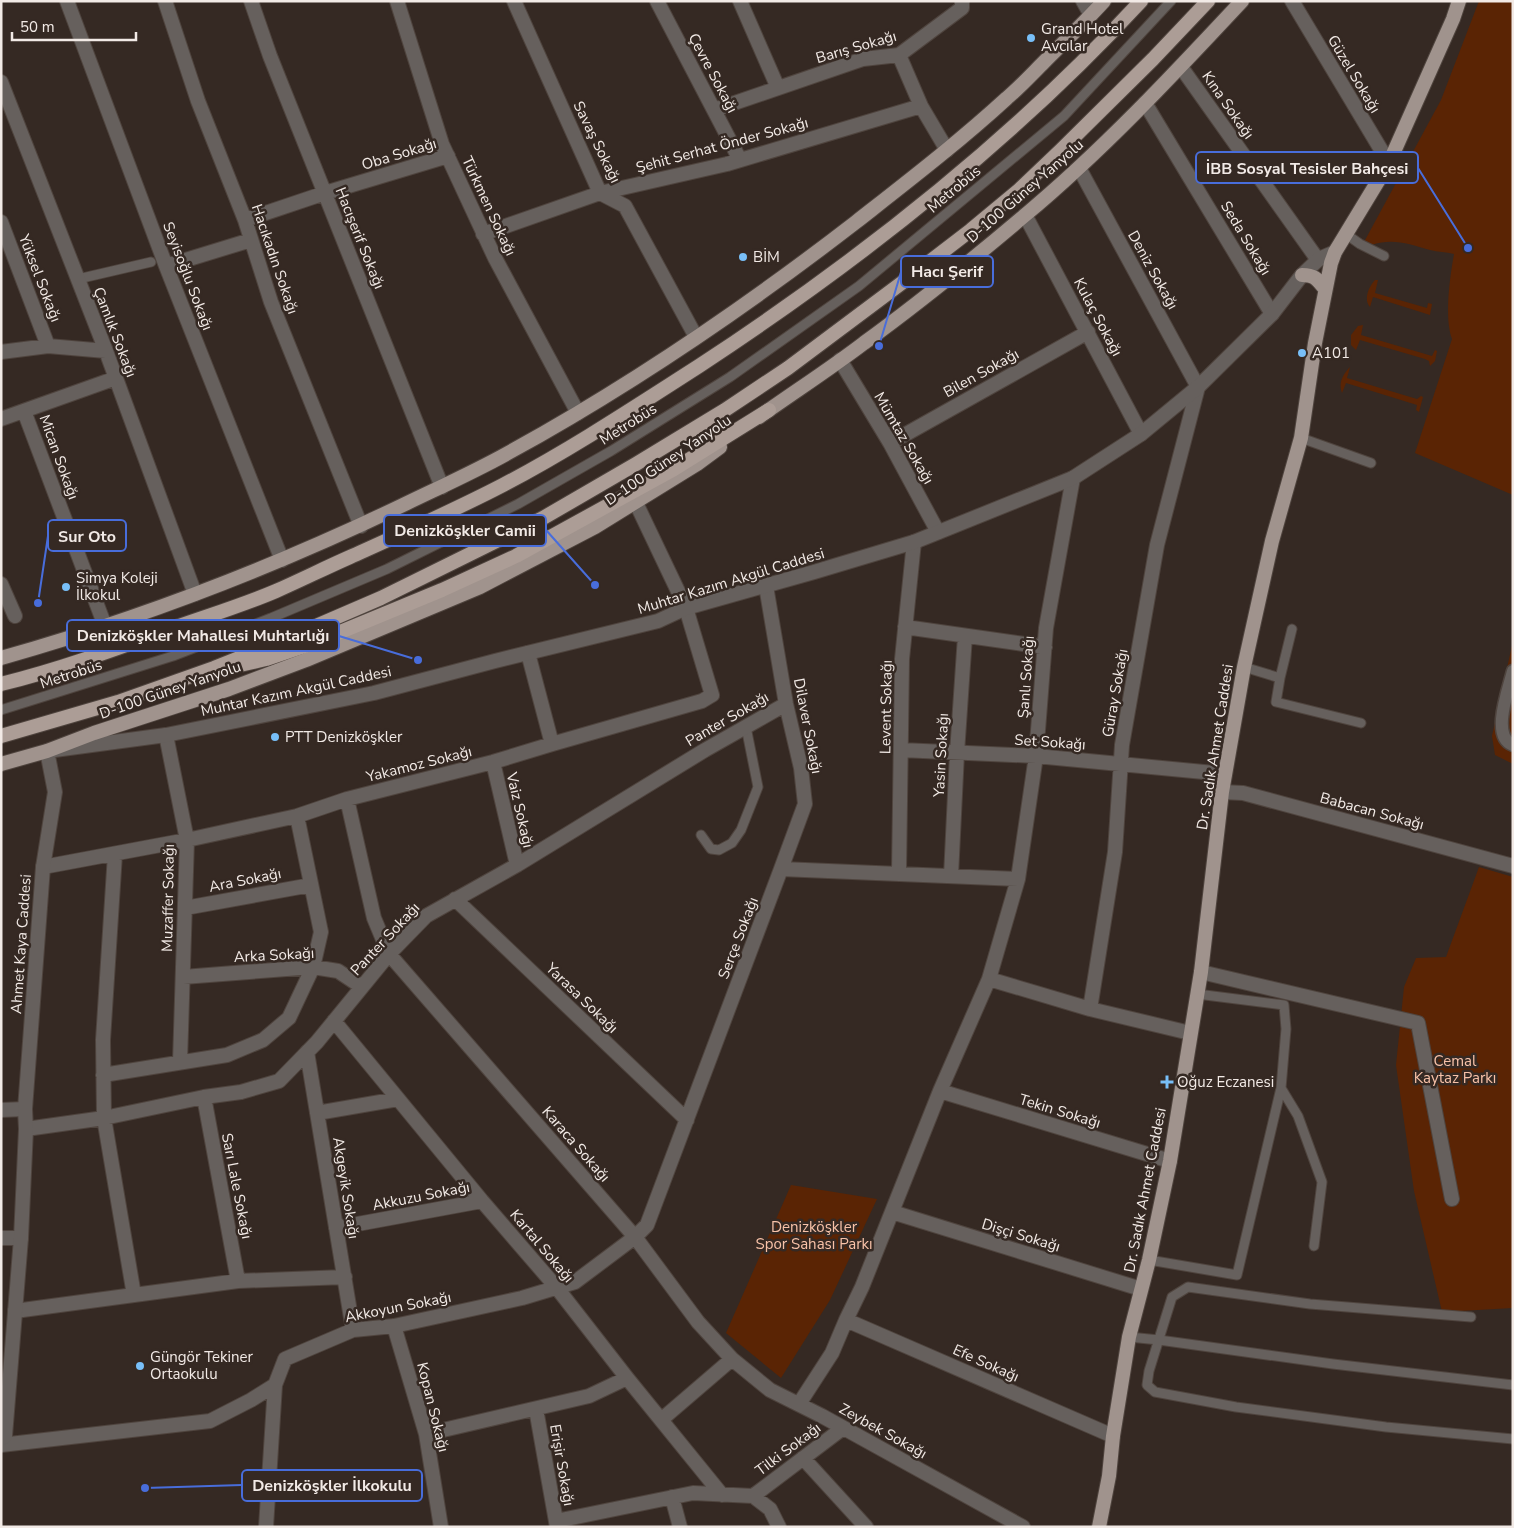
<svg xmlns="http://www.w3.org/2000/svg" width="1514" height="1528" font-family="'Nunito Sans',sans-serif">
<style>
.green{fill:#5a2404}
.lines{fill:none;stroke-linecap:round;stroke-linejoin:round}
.service-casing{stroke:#4f443e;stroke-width:11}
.pedestrian-casing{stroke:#4f443e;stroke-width:15}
.minor-casing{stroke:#4f443e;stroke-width:16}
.tertiary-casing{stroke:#4f443e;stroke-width:16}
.primary-casing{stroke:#4f443e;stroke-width:16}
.trunk-casing{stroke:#4f443e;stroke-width:16}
.service{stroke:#66605d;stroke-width:9}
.pedestrian{stroke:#66605d;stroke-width:12}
.minor{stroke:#66605d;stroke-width:14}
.tertiary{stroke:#66605d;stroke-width:14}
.primary{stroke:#a0938d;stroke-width:14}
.trunk{stroke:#ac9d96;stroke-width:14}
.poi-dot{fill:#78bff8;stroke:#352923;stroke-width:2}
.labels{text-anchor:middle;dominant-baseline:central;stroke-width:5;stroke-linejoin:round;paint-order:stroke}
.poi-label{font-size:15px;fill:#f2eae6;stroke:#352923;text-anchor:start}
.street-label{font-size:15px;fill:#f2eae6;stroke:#352923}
.park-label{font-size:15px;fill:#f8c2a8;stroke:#352923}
.leader{fill:none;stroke:#486ddb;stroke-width:2}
.callout-dot{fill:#486ddb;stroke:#352923;stroke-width:2}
.callout{fill:#352923;stroke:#486ddb;stroke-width:2}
.callout-label{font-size:16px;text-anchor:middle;font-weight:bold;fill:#f2eae6}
</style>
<rect width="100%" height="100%" fill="#352923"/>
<path class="green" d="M1479 1H1513V495L1415 453 1452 339C1444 318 1450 276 1454 254 1446 252 1438 252 1430 250 1408 244 1394 238 1371 245L1364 242 1441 100Z
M1375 280H1378L1375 293 1427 308 1428 303 1432 304 1430 315 1373 297 1370 307C1363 300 1369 286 1375 280Z
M1363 325 1361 335 1432 356 1435 350 1437 351 1435 361 1430 366 1429 361 1425 359 1360 340 1356 350 1351 345V335L1358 326Z
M1350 367 1347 378 1417 399 1421 396 1423 397 1419 412 1416 410 1417 405 1346 383 1342 393C1338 383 1343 374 1350 367Z
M1513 641V764L1495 755 1492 736Z
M1479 867 1513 877V1308L1442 1312 1414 1191 1396 1065 1404 987 1416 958 1446 957Z
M791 1185 877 1199 830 1300 781 1378 726 1333Z"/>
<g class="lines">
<g class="service-casing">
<path id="service" d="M1346 234 1360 244 1384 256
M78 279 151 262
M1301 438 1371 463
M1292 629 1280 678 1276 702 1361 723
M1244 667 1280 678
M1 710 173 656 271 618 387 569 518 504 611 451 730 377 859 286 1064 116 1171 1
M701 835 711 849 719 850 732 843 741 830 758 787 746 727
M1281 1088 1298 1116 1322 1182 1314 1246
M1149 1260 1237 1275 1281 1088 1286 1029 1284 1005 1197 994
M1471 1317 1310 1304 1188 1287 1172 1297 1149 1371 1147 1385 1155 1392 1236 1407 1386 1427 1513 1439
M1129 1337 1159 1340 1333 1364 1513 1385"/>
</g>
<g class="pedestrian-casing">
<path id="pedestrian" d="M1513 671C1509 688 1490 737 1513 745"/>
</g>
<g class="minor-casing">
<path id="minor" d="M67 1 166 266 282 560
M165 1 198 101 245 220 271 302 361 526
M251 1 270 56 442 487
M397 1 442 144 495 258 578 413
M514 1 600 193 625 206 696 337
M657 1 740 160
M740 1 778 88
M1083 1 1091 15
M1292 1 1389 163
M899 55 921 106 947 150
M1181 67 1318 260
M1 82 106 351 195 594
M1145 103 1272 314
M714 110 863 59 899 55 962 8V1
M1079 168 1198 387 1157 545 1122 745 1115 852 1090 1009
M1025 215 1141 434
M245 220 325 193 448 156
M1 222 48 346
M483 234 600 193 727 164 921 106
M166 266 251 240
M1 352 48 346 106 351
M840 360 890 443 938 532
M24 411 105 626
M1 419 116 378
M890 443 1088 332
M1 584 15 616
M766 586 786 704 801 768 805 804 781 869
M905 627 1045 647
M528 653 552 744
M166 735 187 840 180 1062
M901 750 1036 756 1225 774
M493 762 517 865
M1222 792 1243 793 1513 866
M347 799 374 918 389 954 635 1237 698 1322 732 1359 770 1390 822 1416 1023 1527
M115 854 103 1040 104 1118 134 1295
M43 867 187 840 297 816 347 799 493 762 552 744 702 701 712 695 686 608 636 503
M899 873 902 659 914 542
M951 876 957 753 965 636
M455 899 687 1120
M185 908 311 885
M1201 972 1418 1023 1452 1199
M183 977 313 967 338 971 362 987
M989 979 1090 1009 1190 1033
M334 1021 482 1201 557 1288 627 1378 722 1495
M307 1052 353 1330
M103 1075 227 1055 263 1040 289 1018 313 967 321 932 297 816
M940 1091 1170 1161
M204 1097 238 1281
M1 1110 25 1109
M317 1113 398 1099
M26 1129 104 1118 204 1097 241 1092 279 1081 317 1042 389 954 426 916 517 865 705 750 786 704
M892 1212 1141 1289
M336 1228 482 1201
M1 1238H21
M15 1311 238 1281 345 1277
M846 1320 1113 1436
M394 1326 426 1434 441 1527
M799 1404 832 1353 846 1320 862 1287 940 1091 989 979 1018 879 1036 756 1046 628 1073 478
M536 1409 557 1527
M661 1420 732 1359
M426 1434 589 1396 627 1378
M1 1445 210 1421 251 1400 275 1385 285 1359 353 1330 394 1326 522 1298 575 1282 635 1237 647 1225 781 869 1018 879
M803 1458 866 1527
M753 1496 843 1428
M672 1497 680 1527
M556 1521 693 1493 753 1496 770 1509 779 1527
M266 1527 275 1385"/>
</g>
<g class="tertiary-casing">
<path id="tertiary" d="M1 1439 5 1436 21 1238 26 1129 25 1109 43 867 55 792 47 751 166 735 374 693 495 661 658 621 686 608 814 572 914 542 1073 478 1141 434 1198 387 1272 314 1302 275 1319 259 1335 252"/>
</g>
<g class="primary-casing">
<path id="primary" d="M1302 275C1315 275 1317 279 1325 289
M759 417C794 392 830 369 864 343 919 303 972 260 1024 216 1102 151 1172 76 1242 1
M1 658C139 619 274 567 403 505 438 488 474 472 508 453 630 386 746 307 856 222 907 182 959 142 1007 98 1020 87 1032 74 1044 62 1064 42 1085 22 1104 1
M1 764 47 751 94 733 229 689 306 660 480 587 595 527 697 464 720 447
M1099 1527 1109 1476 1113 1436 1129 1337 1149 1260 1170 1161 1201 972 1222 792 1244 667 1272 541 1301 438 1315 343 1331 263 1335 252 1389 163 1453 19 1459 1"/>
</g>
<g class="trunk-casing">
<path id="trunk" d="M240 665 266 659 316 642 442 590 516 556 674 469 769 410
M1 684C58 670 113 650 168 630 204 617 241 606 276 591 301 580 325 568 350 557 401 534 453 511 503 485 570 450 635 407 699 366 859 261 1011 142 1141 1
M1 736 118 702 214 668 279 642 381 598 543 518 636 464 725 410 788 368 915 273 971 230 1018 191 1061 150 1153 59 1208 1"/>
</g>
<use href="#service" class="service"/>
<use href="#pedestrian" class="pedestrian"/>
<use href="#minor" class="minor"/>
<use href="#tertiary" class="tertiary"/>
<use href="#primary" class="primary"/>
<use href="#trunk" class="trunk"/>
</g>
<g class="poi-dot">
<circle cx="1031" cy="38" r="5"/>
<circle cx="743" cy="257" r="5"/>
<circle cx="1302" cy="353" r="5"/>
<circle cx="66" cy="587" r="5"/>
<circle cx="275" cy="737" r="5"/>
<path d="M1164.5 1074.5h5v5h5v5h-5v5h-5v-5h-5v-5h5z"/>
<circle cx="140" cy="1366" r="5"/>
</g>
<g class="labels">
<g class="poi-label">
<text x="1041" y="29">Grand Hotel<tspan x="1041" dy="17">Avcılar</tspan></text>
<text x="753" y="257">BİM</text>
<text x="1312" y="353">A101</text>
<text x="76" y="578">Simya Koleji<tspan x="76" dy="17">İlkokul</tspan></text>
<text x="285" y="737">PTT Denizköşkler</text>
<text x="1177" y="1082">Oğuz Eczanesi</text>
<text x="150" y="1357">Güngör Tekiner<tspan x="150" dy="17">Ortaokulu</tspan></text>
</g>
<g class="street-label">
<text transform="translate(856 47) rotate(-16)">Barış Sokağı</text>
<text transform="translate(713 73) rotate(62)">Çevre Sokağı</text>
<text transform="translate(1354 74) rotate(59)">Güzel Sokağı</text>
<text transform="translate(1228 105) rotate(55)">Kına Sokağı</text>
<text transform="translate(597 142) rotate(64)">Savaş Sokağı</text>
<text transform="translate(722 145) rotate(-15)">Şehit Serhat Önder Sokağı</text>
<text transform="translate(399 154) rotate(-17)">Oba Sokağı</text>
<text transform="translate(954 189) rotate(-40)">Metrobüs</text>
<text transform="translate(1025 191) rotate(-41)">D-100 Güney Yanyolu</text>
<text transform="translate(489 206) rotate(65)">Türkmen Sokağı</text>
<text transform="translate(360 238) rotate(68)">Hacışerif Sokağı</text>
<text transform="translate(1246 238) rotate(59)">Seda Sokağı</text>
<text transform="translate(275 259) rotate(71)">Hacıkadın Sokağı</text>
<text transform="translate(1153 270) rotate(61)">Deniz Sokağı</text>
<text transform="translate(188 276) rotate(69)">Seyisoğlu Sokağı</text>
<text transform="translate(40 278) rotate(69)">Yüksel Sokağı</text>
<text transform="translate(1098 317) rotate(62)">Kulaç Sokağı</text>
<text transform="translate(115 332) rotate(69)">Çamlık Sokağı</text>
<text transform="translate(981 373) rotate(-29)">Bilen Sokağı</text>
<text transform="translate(628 424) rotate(-32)">Metrobüs</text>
<text transform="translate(904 438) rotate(60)">Mümtaz Sokağı</text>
<text transform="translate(59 457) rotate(70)">Mican Sokağı</text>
<text transform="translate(668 460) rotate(-34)">D-100 Güney Yanyolu</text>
<text transform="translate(731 581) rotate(-17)">Muhtar Kazım Akgül Caddesi</text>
<text transform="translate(71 674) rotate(-18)">Metrobüs</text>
<text transform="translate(1026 677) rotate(-86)">Şanlı Sokağı</text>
<text transform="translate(170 690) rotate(-19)">D-100 Güney Yanyolu</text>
<text transform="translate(296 691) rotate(-12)">Muhtar Kazım Akgül Caddesi</text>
<text transform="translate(1115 693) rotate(-80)">Güray Sokağı</text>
<text transform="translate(886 707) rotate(-89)">Levent Sokağı</text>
<text transform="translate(727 719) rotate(-30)">Panter Sokağı</text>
<text transform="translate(808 726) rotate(79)">Dilaver Sokağı</text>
<text transform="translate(1050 742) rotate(4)">Set Sokağı</text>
<text transform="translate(1215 747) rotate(-81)">Dr. Sadık Ahmet Caddesi</text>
<text transform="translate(941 755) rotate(-87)">Yasin Sokağı</text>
<text transform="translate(419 764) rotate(-14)">Yakamoz Sokağı</text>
<text transform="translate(520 810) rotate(77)">Vaiz Sokağı</text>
<text transform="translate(1372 811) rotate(15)">Babacan Sokağı</text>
<text transform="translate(245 880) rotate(-11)">Ara Sokağı</text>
<text transform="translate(168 898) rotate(-89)">Muzaffer Sokağı</text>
<text transform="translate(738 938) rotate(-69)">Serçe Sokağı</text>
<text transform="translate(385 939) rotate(-47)">Panter Sokağı</text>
<text transform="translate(21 944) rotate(-86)">Ahmet Kaya Caddesi</text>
<text transform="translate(274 955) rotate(-3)">Arka Sokağı</text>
<text transform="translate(582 998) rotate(44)">Yarasa Sokağı</text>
<text transform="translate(1060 1111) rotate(17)">Tekin Sokağı</text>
<text transform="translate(576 1144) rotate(49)">Karaca Sokağı</text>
<text transform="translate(237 1186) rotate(79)">Sarı Lale Sokağı</text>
<text transform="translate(346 1188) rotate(81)">Akgeyik Sokağı</text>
<text transform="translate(1145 1190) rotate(-79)">Dr. Sadık Ahmet Caddesi</text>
<text transform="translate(421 1196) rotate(-11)">Akkuzu Sokağı</text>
<text transform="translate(1021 1235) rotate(17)">Dişçi Sokağı</text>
<text transform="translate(542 1246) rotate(50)">Kartal Sokağı</text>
<text transform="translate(398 1307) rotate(-11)">Akkoyun Sokağı</text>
<text transform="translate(986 1363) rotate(24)">Efe Sokağı</text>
<text transform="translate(433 1407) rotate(76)">Kopan Sokağı</text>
<text transform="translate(883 1431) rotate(29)">Zeybek Sokağı</text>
<text transform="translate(788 1449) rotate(-37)">Tilki Sokağı</text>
<text transform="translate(562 1465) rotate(80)">Erişir Sokağı</text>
</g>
<g class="park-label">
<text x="1455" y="1061">Cemal<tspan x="1455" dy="17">Kaytaz Parkı</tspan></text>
<text x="814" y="1227">Denizköşkler<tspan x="814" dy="17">Spor Sahası Parkı</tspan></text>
</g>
</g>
<path class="leader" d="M1468 248L1418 168M879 346L901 272M595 585L546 530M38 603L48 536M418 660L339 636M145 1488L242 1485"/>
<g class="callout-dot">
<circle cx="1468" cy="248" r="5"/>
<circle cx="879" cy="346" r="5"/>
<circle cx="595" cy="585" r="5"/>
<circle cx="38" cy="603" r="5"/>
<circle cx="418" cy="660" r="5"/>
<circle cx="145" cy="1488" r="5"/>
</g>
<g class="callout">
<rect x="1196" y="152" width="222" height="31" rx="5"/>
<rect x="901" y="256" width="92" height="31" rx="5"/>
<rect x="384" y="515" width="162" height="31" rx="5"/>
<rect x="48" y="520" width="78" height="31" rx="5"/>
<rect x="67" y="620" width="272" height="31" rx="5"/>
<rect x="242" y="1470" width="180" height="31" rx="5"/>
</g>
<g class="callout-label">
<text x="1307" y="174">İBB Sosyal Tesisler Bahçesi</text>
<text x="947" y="277">Hacı Şerif</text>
<text x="465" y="536">Denizköşkler Camii</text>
<text x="87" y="542">Sur Oto</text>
<text x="203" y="641">Denizköşkler Mahallesi Muhtarlığı</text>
<text x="332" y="1491">Denizköşkler İlkokulu</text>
</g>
<rect width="1514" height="1528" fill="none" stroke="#f2eae6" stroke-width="5"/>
<path d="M12 32v8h124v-8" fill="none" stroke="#f2eae6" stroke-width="2.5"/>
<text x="20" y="32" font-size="15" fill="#f2eae6" stroke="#352923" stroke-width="4" paint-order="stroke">50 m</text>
</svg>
